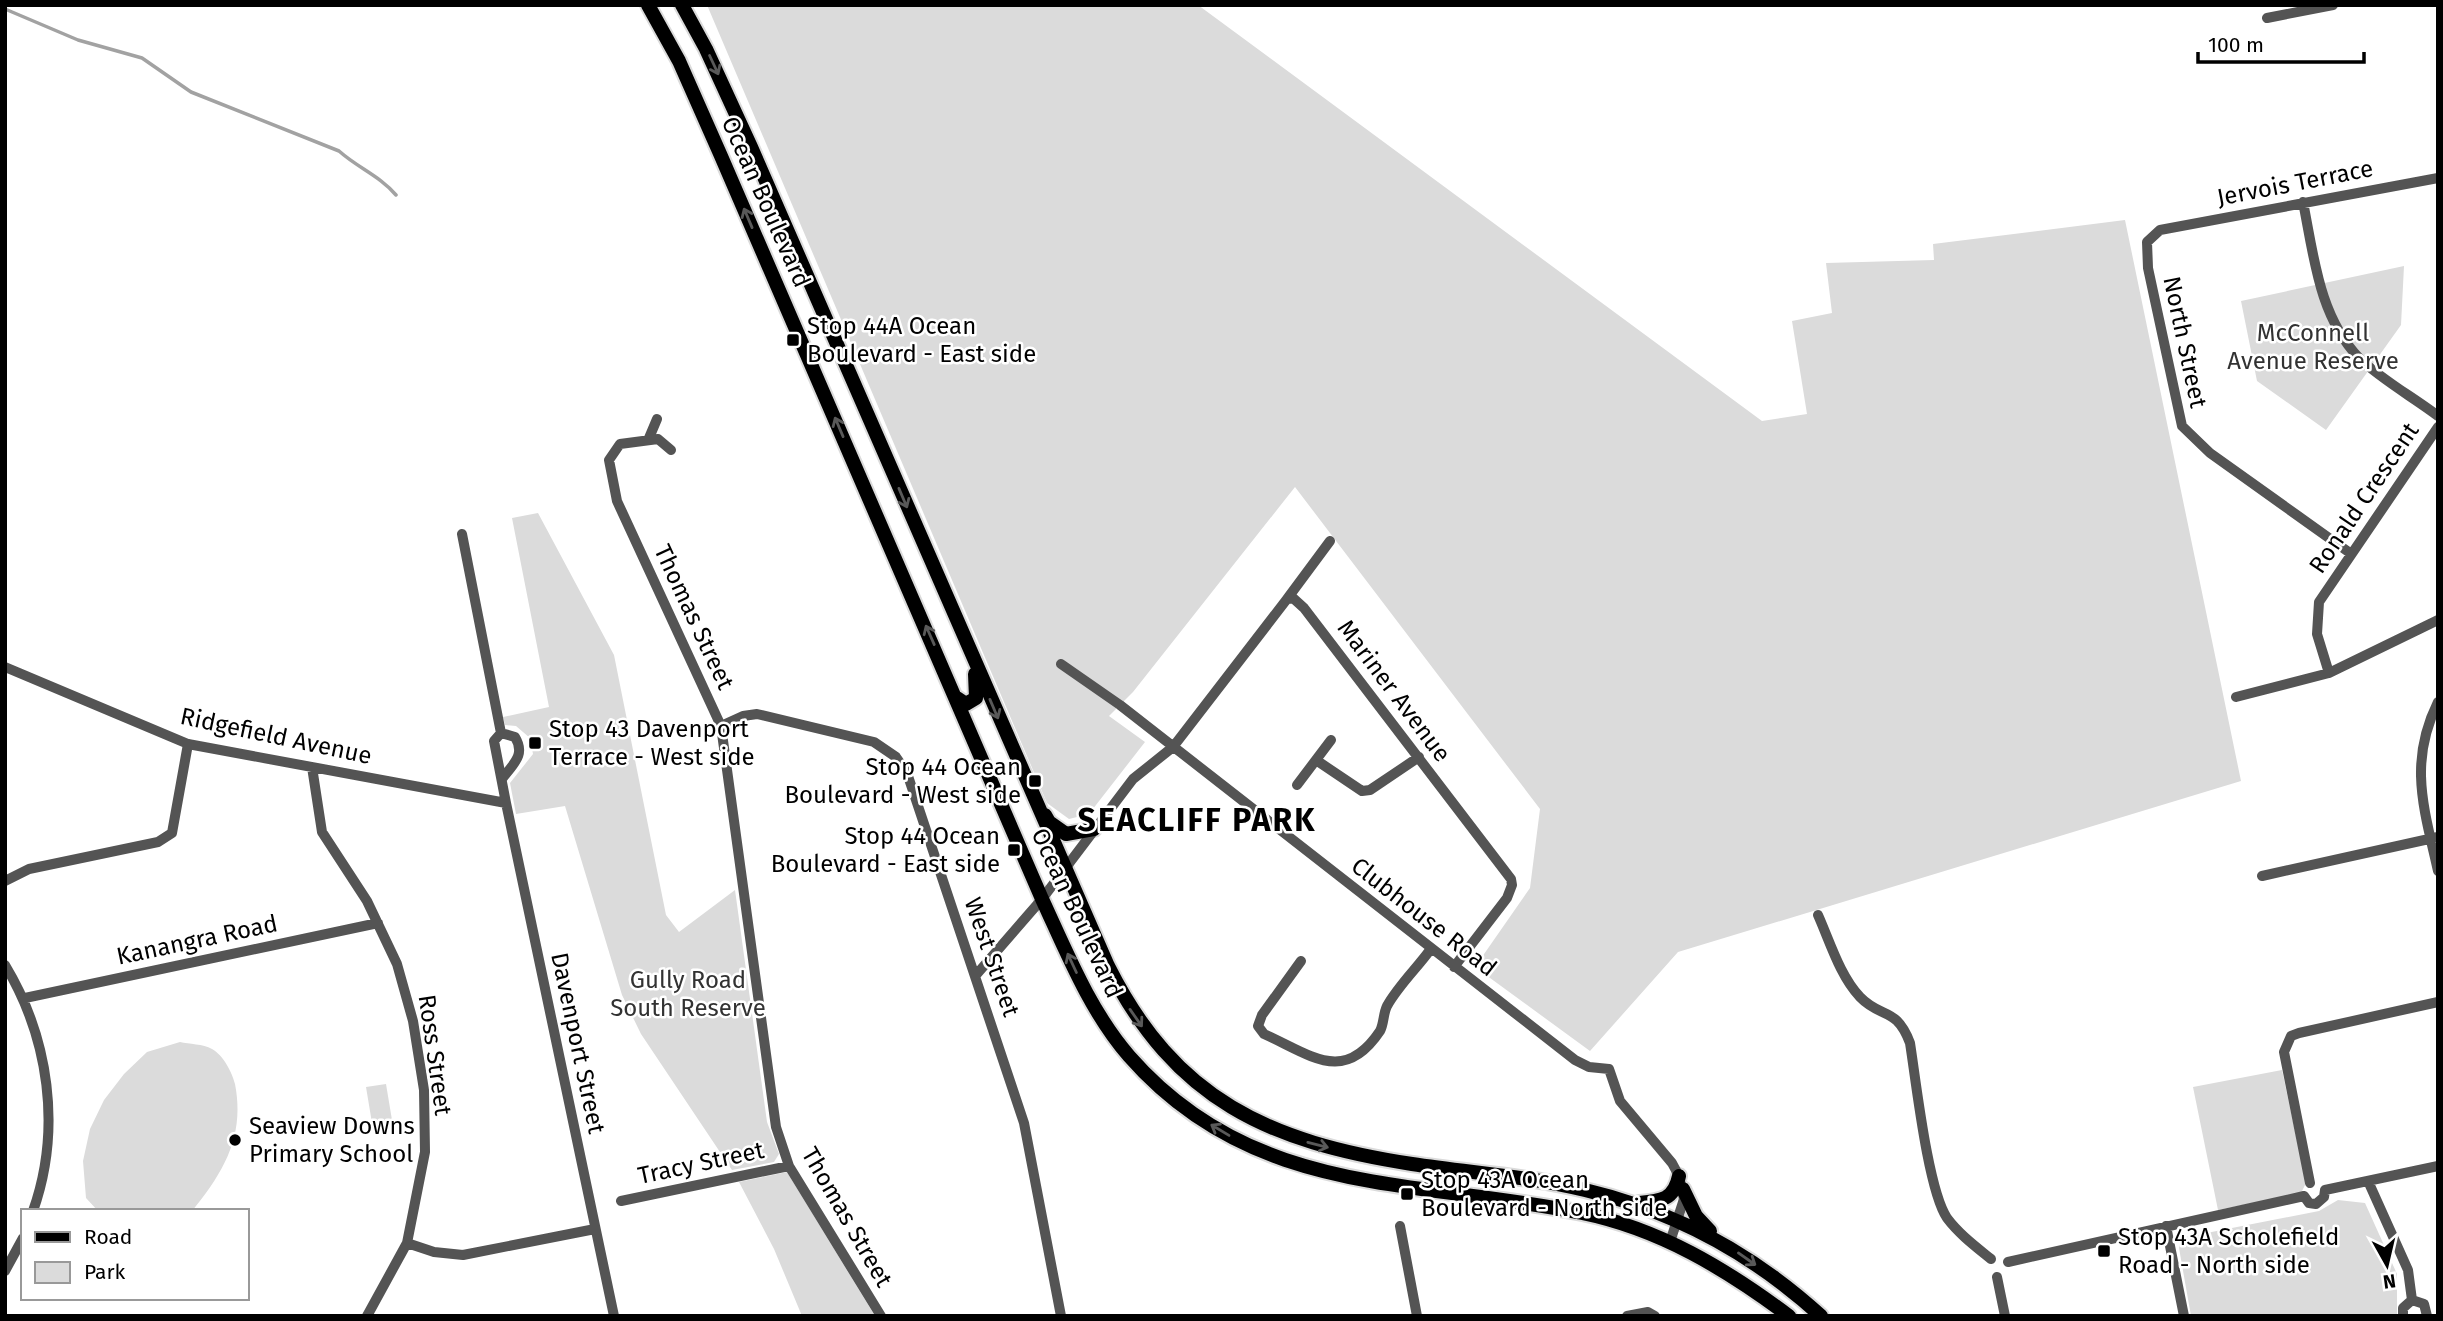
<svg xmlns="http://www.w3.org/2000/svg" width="2443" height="1321" font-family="'Fira Sans',sans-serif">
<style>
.green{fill:#dbdbdb}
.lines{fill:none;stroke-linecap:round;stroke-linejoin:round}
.stream{stroke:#a2a2a2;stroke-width:3.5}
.major-casing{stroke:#dbdbdb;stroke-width:18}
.minor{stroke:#545454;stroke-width:10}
.major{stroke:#000;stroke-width:14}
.oneway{stroke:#595959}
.poi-dot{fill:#000;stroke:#fff;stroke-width:2.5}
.labels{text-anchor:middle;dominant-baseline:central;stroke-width:5;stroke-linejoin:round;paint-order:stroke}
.street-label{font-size:24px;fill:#000;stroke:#fff}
.poi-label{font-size:24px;fill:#000;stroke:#fff;text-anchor:start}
.park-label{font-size:24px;fill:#323232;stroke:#fff}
.district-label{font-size:32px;font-weight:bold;letter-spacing:2px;fill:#000;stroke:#fff}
</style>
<rect width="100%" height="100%" fill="#fff"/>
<path class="green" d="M707 5H1198L1762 421 1807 414 1792 321 1832 313 1826 263 1934 260 1933 244 2125 220 2241 781 1678 952 1590 1051 1475 967 1530 888 1540 809 1295 487 1133 692 1109 716 1145 742 1089 814 1069 819 1047 803Z
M2404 266 2401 325 2326 430 2257 381 2241 301Z
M538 513 614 655 666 915 679 932 735 890 767 1122 779 1154 774 1162 732 1170 641 1034 622 995 565 806 516 814 510 783 533 754 530 738 516 726 505 725 503 717 549 707 512 518Z
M180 1042C189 1044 203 1044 212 1049 223 1055 232 1072 235 1084 245 1136 224 1172 192 1211H98L86 1198 83 1161 90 1129 104 1100 124 1074 147 1052Z
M2282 1070 2306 1183 2301 1193 2218 1210 2193 1087Z
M386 1084 393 1126 373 1129 366 1087Z
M787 1172 875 1316H802L774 1249 739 1182Z
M2338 1200 2365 1203 2397 1274V1316H2191L2179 1248 2181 1238 2319 1211Z"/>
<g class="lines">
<path class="stream" d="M5 9 78 40 142 58 191 92 339 151C358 168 380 176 396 195"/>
<g class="major-casing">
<path id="major" d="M648 5 679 61 721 156 1042 899C1067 953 1090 1011 1129 1056 1253 1198 1416 1179 1582 1213 1660 1229 1726 1269 1789 1316
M682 5 706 49 751 147 1108 966C1175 1100 1269 1142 1412 1164 1470 1173 1529 1176 1585 1190 1674 1211 1753 1254 1821 1316
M957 698 966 704 976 698 975 674
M1045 815 1049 822 1066 834 1094 829
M1683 1189 1696 1216 1710 1231
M1639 1203C1661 1201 1674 1200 1679 1176"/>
</g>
<path class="minor" d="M2267 18 2333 5
M2303 202C2314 257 2319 316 2359 358 2382 380 2413 397 2438 416
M649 438 657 419
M671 450 658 439 620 444 609 460 617 501 721 726 776 1127 789 1166 881 1316
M462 534 501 733 515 737C526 755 513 764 502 779
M2350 553 2210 453 2182 426 2148 268 2147 242 2160 230 2438 178
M1287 599 1330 541
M1061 664 1120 705 1575 1060 1589 1067 1609 1069 1620 1101 1672 1163 1679 1176 1684 1199 1670 1242
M5 667 188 744 506 803
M2329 673 2317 634 2319 602 2438 427
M2236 697 2329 673 2438 620
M2438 702C2408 763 2424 808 2438 871
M721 726 743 716 757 714 874 742 896 757 907 773 1024 1123 1061 1316
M501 733 494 741 506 803 614 1316
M1316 760 1362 791 1370 790 1419 757
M312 767 322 832 367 901 397 964 413 1021 424 1090 425 1152 407 1243 367 1316
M1297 785 1331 740
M2262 876 2438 837
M5 881 29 869 158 842 172 833 188 744
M1818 915C1830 942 1840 976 1860 997 1881 1019 1896 1006 1910 1043 1916 1081 1928 1190 1947 1218 1959 1234 1975 1246 1991 1259
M1301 961 1262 1015 1258 1026 1264 1034C1311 1055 1344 1085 1380 1031 1384 1024 1383 1014 1387 1006 1398 986 1417 968 1430 950
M5 965C49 1038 62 1129 33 1211
M976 975 1042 899 1133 779 1173 747 1287 599 1293 598 1304 608 1511 879 1512 885 1507 898 1454 967
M25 998 378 923
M2368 1181 2408 1270 2412 1300
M2310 1183 2284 1052 2291 1036 2299 1033 2438 1002
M2325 1190 2438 1166
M2304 1196 2309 1203 2316 1204 2324 1197 2325 1190
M621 1201 789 1166
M1400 1226 1417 1316
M2166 1226 2184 1316
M407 1243 434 1252 463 1255 595 1229
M2008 1262 2304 1196
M5 1271 23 1238
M1997 1277 2005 1316
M2412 1300 2424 1304 2427 1316
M1627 1316 1648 1312 1655 1316
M2403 1316V1308L2412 1300"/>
<use href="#major" class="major"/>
</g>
<defs><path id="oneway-shaft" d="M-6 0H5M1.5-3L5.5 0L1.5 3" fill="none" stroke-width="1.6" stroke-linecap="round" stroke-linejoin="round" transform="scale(1.75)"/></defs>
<g class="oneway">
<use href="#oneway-shaft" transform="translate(714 65) rotate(65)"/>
<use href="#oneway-shaft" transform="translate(748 218) rotate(-113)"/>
<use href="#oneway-shaft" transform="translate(839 427) rotate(-113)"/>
<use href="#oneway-shaft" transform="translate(903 498) rotate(67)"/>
<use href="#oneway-shaft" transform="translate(930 635) rotate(-114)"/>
<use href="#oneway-shaft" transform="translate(994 709) rotate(67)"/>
<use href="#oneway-shaft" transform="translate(1072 963) rotate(-115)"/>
<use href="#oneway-shaft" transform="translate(1136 1018) rotate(55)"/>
<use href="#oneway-shaft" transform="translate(1220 1130) rotate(-149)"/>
<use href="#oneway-shaft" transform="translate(1318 1145) rotate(14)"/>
<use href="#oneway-shaft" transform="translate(1747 1259) rotate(35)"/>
</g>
<g class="poi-dot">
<rect x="786" y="333" width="14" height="14" rx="3.5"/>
<rect x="528" y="736" width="14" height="14" rx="3.5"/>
<rect x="1028" y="774" width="14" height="14" rx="3.5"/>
<rect x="1007" y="843" width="14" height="14" rx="3.5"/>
<circle cx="235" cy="1140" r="7"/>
<rect x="1400" y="1187" width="14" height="14" rx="3.5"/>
<rect x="2097" y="1244" width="14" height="14" rx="3.5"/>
</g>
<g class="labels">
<g class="street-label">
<text transform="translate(2295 183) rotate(-11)">Jervois Terrace</text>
<text transform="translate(766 202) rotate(66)">Ocean Boulevard</text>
<text transform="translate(2185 342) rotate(78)">North Street</text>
<text transform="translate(2364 498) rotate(-56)">Ronald Crescent</text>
<text transform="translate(694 617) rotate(65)">Thomas Street</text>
<text transform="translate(1394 691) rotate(53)">Mariner Avenue</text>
<text transform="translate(276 736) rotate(12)">Ridgefield Avenue</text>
<text transform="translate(1077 913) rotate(65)">Ocean Boulevard</text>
<text transform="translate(1424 917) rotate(38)">Clubhouse Road</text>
<text transform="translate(197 940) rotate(-12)">Kanangra Road</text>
<text transform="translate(992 957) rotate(71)">West Street</text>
<text transform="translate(578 1043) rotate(78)">Davenport Street</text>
<text transform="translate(435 1055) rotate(82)">Ross Street</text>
<text transform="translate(701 1163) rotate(-12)">Tracy Street</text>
<text transform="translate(847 1217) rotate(60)">Thomas Street</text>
</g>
<g class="poi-label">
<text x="807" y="326">Stop 44A Ocean<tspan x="807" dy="28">Boulevard - East side</tspan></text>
<text x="549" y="729">Stop 43 Davenport<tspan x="549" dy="28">Terrace - West side</tspan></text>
<text x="1021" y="767" text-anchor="end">Stop 44 Ocean<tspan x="1021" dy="28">Boulevard - West side</tspan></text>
<text x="1000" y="836" text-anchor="end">Stop 44 Ocean<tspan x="1000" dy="28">Boulevard - East side</tspan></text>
<text x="249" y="1126">Seaview Downs<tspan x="249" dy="28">Primary School</tspan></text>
<text x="1421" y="1180">Stop 43A Ocean<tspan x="1421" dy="28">Boulevard - North side</tspan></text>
<text x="2118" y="1237">Stop 43A Scholefield<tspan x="2118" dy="28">Road - North side</tspan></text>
</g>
<g class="park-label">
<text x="2313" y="333">McConnell<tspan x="2313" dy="28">Avenue Reserve</tspan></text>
<text x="688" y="980">Gully Road<tspan x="688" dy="28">South Reserve</tspan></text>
</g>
<g class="district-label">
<text x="1197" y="820">SEACLIFF PARK</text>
</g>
</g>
<rect width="2443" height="1321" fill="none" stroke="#000000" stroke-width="14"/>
<rect x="21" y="1209" width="228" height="91" fill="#ffffff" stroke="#999999" stroke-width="2"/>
<rect x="35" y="1232" width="35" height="10" fill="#000000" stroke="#999999" stroke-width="2"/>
<text x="84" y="1244" font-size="21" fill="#000000">Road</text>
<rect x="35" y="1262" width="35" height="21" fill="#dbdbdb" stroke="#999999" stroke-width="2"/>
<text x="84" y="1279" font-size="21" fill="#000000">Park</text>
<g transform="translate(2387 1265) rotate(172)" stroke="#ffffff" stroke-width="5" paint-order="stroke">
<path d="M0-5L12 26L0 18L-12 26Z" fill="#000000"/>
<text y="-10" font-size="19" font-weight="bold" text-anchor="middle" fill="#000000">N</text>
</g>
<path d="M2198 52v10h166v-10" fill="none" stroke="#000000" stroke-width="3.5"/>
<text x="2208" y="52" font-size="21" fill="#000000" stroke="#ffffff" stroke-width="5" paint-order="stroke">100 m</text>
</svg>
